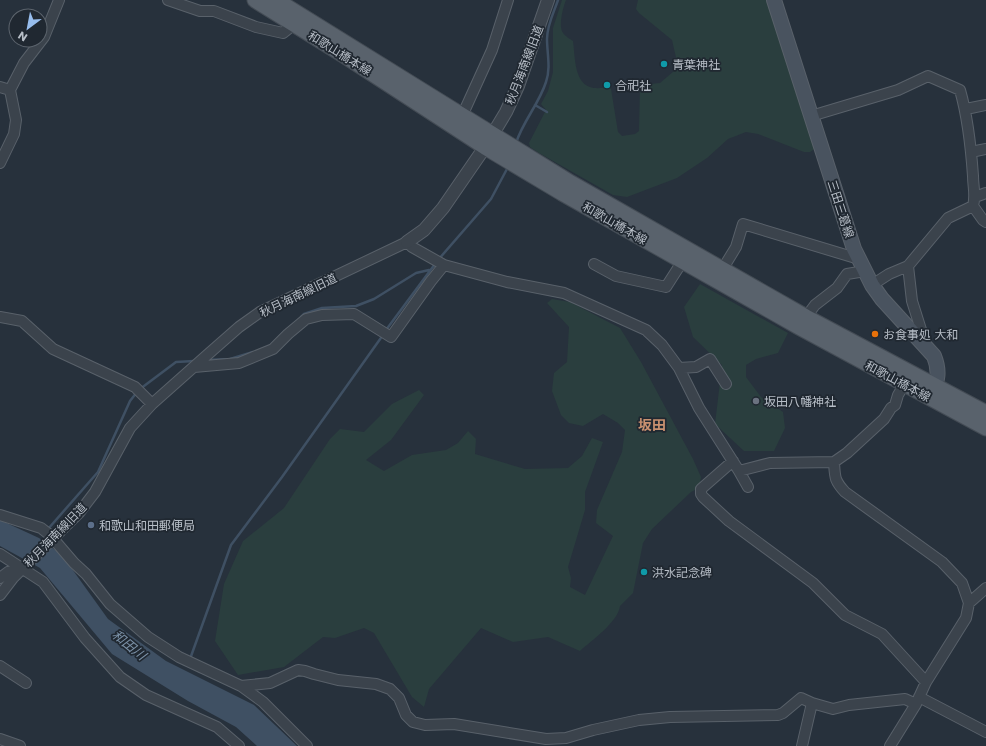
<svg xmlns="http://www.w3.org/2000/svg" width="986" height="746" font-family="Poppins,'Noto Sans JP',sans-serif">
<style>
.green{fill:#2a3e3e}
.water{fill:#3f5063}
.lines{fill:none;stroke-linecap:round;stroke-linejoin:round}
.stream{stroke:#3f5063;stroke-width:2.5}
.minor-casing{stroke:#59616a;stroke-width:12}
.tertiary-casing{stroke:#59616a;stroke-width:14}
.secondary-casing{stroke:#59616a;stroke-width:16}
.primary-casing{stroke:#444c55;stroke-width:17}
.minor{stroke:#3b434c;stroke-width:10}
.tertiary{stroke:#3b434c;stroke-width:12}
.secondary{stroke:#49535f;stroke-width:14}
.primary{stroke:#59626c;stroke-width:15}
.culture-dot{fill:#0f9aa8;stroke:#202831;stroke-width:1.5}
.food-dot{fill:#e8710a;stroke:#202831;stroke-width:1.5}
.worship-dot{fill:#6b7280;stroke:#202831;stroke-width:1.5}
.service-dot{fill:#5c6f8a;stroke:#202831;stroke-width:1.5}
.labels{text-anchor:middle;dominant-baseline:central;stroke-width:3.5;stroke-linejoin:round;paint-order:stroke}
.street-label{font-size:12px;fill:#b7bec7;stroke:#202831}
.poi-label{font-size:12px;fill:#b7bec7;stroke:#202831;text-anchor:start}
.water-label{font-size:13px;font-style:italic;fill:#7b91a7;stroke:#202831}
.quarter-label{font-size:14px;font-weight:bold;fill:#c99170;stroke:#202831}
</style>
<rect width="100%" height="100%" fill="#27313c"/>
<path class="green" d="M562 0H566C563 7 558 27 563 33 565 36 570 39 573 41 575 55 574 82 590 87 595 89 604 88 609 87L611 89 618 132 622 136 635 134 639 131 640 87 641 85 660 83 674 71 677 62 672 40 639 13 636 9 638 0H768L816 148 810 152H804L758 134 746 132 728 139 707 158 677 178 627 197 613 195 539 153 530 147 529 143 546 110 541 104 548 91 553 72V28Z
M700 284 788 333 778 353 756 359 746 365V377L761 397 783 412 785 428 774 451H744L715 424 722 365 693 337 684 307Z
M552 299 570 302 620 328 641 362 693 459 701 477 699 488 691 492 652 529 643 543 633 593 620 606C618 622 592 640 580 651L548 637 513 642 481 628 429 689 424 707 412 697 374 633 364 628 335 638 323 637 284 667 238 675 215 641 224 584 243 541 284 508 330 439 340 429 364 432 392 404 419 390 424 395 391 440 366 460 384 471 412 455 446 450 458 443 468 431 476 439 475 454 525 469 568 468 582 456 592 438 603 442 585 492V510L568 567 571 578 570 587 585 595 613 536 596 523 597 510 622 452 625 430 618 423 603 414 583 426 569 423 561 415 552 391 554 373 567 362 569 327 547 303Z"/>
<path class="water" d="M0 520 39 538 62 555 108 619 166 661 254 705 297 746H257L236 727 188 701 112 654 40 568 0 546Z"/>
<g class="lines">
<path class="stream" d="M535 105 547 112
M516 143C523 121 539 104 546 82 551 68 547 53 547 39 547 25 554 12 558 0
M438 260 491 199 508 167
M301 317 304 314 322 308 356 306 374 299 416 273 429 270
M386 330 435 264
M207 360 230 359 253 352
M140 389 176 362 194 361
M48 529 98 472 130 401 137 392
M190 659 231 545 282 477 383 335"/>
<g class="minor-casing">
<path id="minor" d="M168 0 200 11H214L256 27 283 33 288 29 294 19
M0 87 10 90
M966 109 986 105
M462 116 492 50 508 0
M811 116 898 90 928 76 960 90C968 118 971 147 973 176 973 187 976 195 973 206L948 218 908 266 889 274 872 285
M971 152 986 149
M0 163 14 134 16 120 10 90 24 63 44 37 59 0
M975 197 986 193
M973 206 983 220 986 222
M594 264 616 276 666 287 682 262
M908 266 912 301 923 336 921 342
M722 270 736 247 743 224 859 259
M0 317 22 321 53 349 135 387 152 404
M806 317 815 305 837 288 847 274 865 271
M194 367 239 363 273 349 288 334 306 319 322 315 354 314 391 337 431 281 444 265
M679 368 696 367 710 359 726 384
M733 461 701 489V494L703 497 729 521 813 583 845 615 882 634 926 682
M834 462C835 477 834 480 845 492L942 562 962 583 969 603 966 618 926 682 916 704 890 746
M739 471 770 463 834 462 847 453 884 419 891 408 895 405 898 395 907 380
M0 515 41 528 50 535 74 563 86 574 110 604 148 637 179 657 241 686 263 702 307 746
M0 554 43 582 85 638 120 677 146 695 217 727 239 746
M0 578 8 572 24 569
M0 595 13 578 79 513 95 492 130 428 152 404 206 356 239 327 260 312 407 242 412 247 444 265 507 282 564 293 646 330 662 345 679 368 699 408 739 471 748 487
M969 603 986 588
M0 666 26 683
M241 686 270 683 298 670 305 671 314 674 338 680 376 684 390 689 399 698 406 715 413 722 425 725 454 724 546 739 566 738 593 730 639 720 670 717 778 715 783 713 801 698 812 703 802 746
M919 697 986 732
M812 703 833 709 849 705 905 699 916 704
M0 739 20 746"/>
</g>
<g class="tertiary-casing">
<path id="tertiary" d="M407 242 424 230 443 208 485 147 506 112 518 86 548 0"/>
</g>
<g class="secondary-casing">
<path id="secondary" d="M774 0 854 249 872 285 882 299 934 356C940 371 938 381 931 396"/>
</g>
<g class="primary-casing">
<path id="primary" d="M255 0 345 56 485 147 562 193 799 327 986 428
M276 0 571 183 806 317 986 413"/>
</g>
<use href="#minor" class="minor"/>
<use href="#tertiary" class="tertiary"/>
<use href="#secondary" class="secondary"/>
<use href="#primary" class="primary"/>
</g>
<g class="culture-dot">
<circle cx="664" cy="64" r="4"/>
<circle cx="607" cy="85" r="4"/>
<circle cx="644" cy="572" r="4"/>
</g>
<circle class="food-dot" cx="875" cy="334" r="4"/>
<circle class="worship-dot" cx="756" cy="401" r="4"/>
<circle class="service-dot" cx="91" cy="525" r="4"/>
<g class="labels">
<g class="street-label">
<text transform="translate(340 53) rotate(32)">和歌山橋本線</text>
<text transform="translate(524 65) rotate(-69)">秋月海南線旧道</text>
<text transform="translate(841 209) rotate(72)">三田三葛線</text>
<text transform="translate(615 223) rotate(30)">和歌山橋本線</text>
<text transform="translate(298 295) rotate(-26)">秋月海南線旧道</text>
<text transform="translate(898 381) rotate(28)">和歌山橋本線</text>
<text transform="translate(55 535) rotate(-46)">秋月海南線旧道</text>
</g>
<g class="poi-label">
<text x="672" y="64">青葉神社</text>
<text x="615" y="85">合祀社</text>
<text x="883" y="334">お食事処 大和</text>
<text x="764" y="401">坂田八幡神社</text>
<text x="99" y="525">和歌山和田郵便局</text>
<text x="652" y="572">洪水記念碑</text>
</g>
<g class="water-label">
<text transform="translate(129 645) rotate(39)">和田川</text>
</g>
<g class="quarter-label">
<text x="652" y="425">坂田</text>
</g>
</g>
<g transform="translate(28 28) rotate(212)"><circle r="19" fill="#202831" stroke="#5c646d"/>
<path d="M0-3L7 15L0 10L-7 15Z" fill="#97bded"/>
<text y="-6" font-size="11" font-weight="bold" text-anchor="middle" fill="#b7bec7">N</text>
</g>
</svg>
